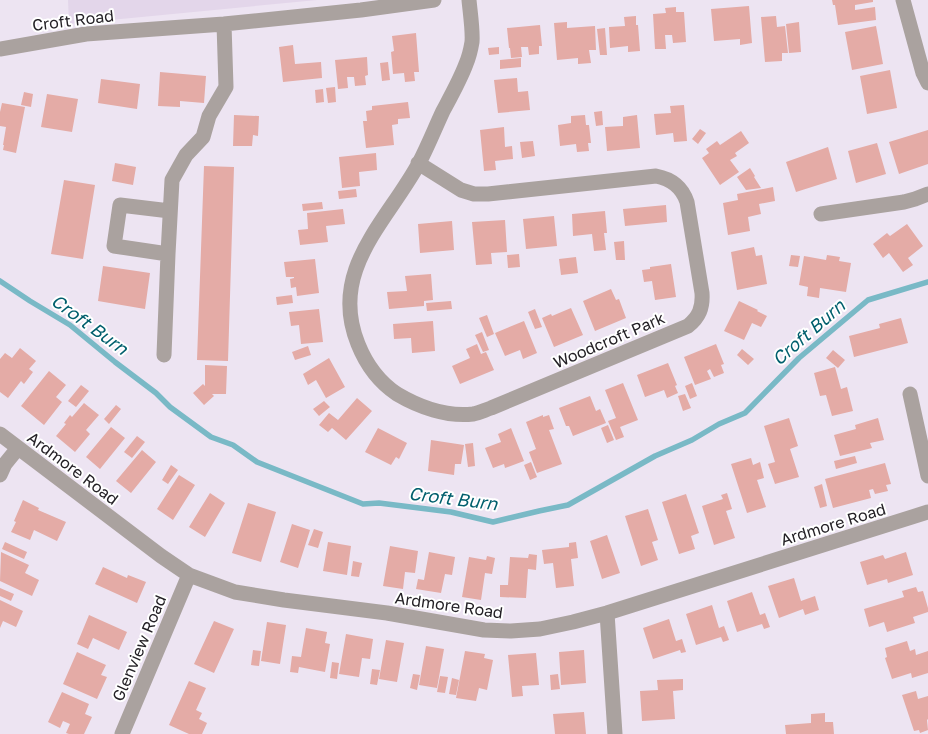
<svg xmlns="http://www.w3.org/2000/svg" width="928" height="734" font-family="'Golos Text',sans-serif">
<style>
.built{fill:#e3d6ea}
.lines{fill:none;stroke-linecap:round;stroke-linejoin:round}
.stream{stroke:#79b9c6;stroke-width:5.5}
.building{fill:#e4aba6}
.minor{stroke:#aaa29f;stroke-width:15}
.labels{text-anchor:middle;dominant-baseline:central;stroke-width:4;stroke-linejoin:round;paint-order:stroke}
.street-label{font-size:16px;fill:#242126;stroke:#fff}
.water-label{font-size:18px;font-style:italic;fill:#005f6d;stroke:#fff}
</style>
<rect width="100%" height="100%" fill="#ede4f2"/>
<path class="built" d="M68 0H317L69 24Z"/>
<g class="lines">
<path class="stream" d="M0 281 30 301 70 325 115 362 156 393 170 407 211 437 233 445 257 462 363 504 379 503 451 512 493 522 539 511 568 505 655 456 692 440 719 424 745 413 799 358 868 300 928 282"/>
</g>
<path class="building" d="M832 0H873V2L855 5V10L875 7 876 20 838 25 835 5H833Z
M749 6 752 43 740 45V39L714 41 711 9Z
M676 7V12H684L686 42 673 43 672 35H665L666 49H655L653 14 666 13 665 8Z
M636 16V25H638L640 51 628 52V46L610 48 609 27 625 26 624 17Z
M776 16 777 27 785 26 788 53H782V61L765 62 761 17Z
M567 22V28L595 26 596 50H589L591 63 578 64V58L557 60 554 23Z
M799 22 801 52 789 53 786 24Z
M540 25 542 46H539V54L529 55 528 47H521L522 57 511 58 510 48H509L507 28Z
M876 26 883 64 852 70 845 32Z
M605 28 607 55H600L597 29Z
M416 33 419 72H414L415 81 405 82 404 73 393 74 391 52 394 51 392 36Z
M293 45 295 64 321 62 322 78 283 82 279 47Z
M499 47V54L489 55 488 48Z
M367 57 368 75 365 76 366 85 355 86 354 77H347L348 88 338 89 335 60Z
M521 58V67L500 69V60Z
M388 62 390 80 382 81 380 63Z
M890 70 897 108 867 114 860 76Z
M160 72 206 76 204 103 180 101V107L158 106Z
M517 78 518 92 528 91 530 110 498 113 494 80Z
M101 79 140 84 137 109 98 103Z
M335 87 336 102 328 103 326 88Z
M323 89 324 102 316 103 315 90Z
M24 92 33 94 31 107 21 105Z
M47 94 78 99 72 132 41 127Z
M408 102 410 118 398 119V124L392 125 394 145 366 148 363 121H367L366 111 372 110V106Z
M2 103 25 107 16 153 3 150 4 145H3L6 127 0 126V112Z
M684 105 687 141 674 142 673 133 656 135 654 114 671 113 670 106Z
M602 111 603 125 596 126 594 112Z
M234 115 259 116 258 136 253 135 252 146H233Z
M585 115 586 125H589L591 143H588L589 151 577 152 576 144 560 146 558 125 571 123V116Z
M637 115 640 148 607 151 605 127 623 126V117Z
M504 127 505 147 512 146 513 159 495 161 496 170 484 171 480 130Z
M700 129 706 133 698 144 692 139Z
M928 130V164L899 174 889 142Z
M741 131 749 143 735 153 737 156 730 160 739 172 720 185 702 158 709 153 706 149 717 141 720 145Z
M533 141 535 156 522 158 520 142Z
M877 143 886 174 856 183 848 151Z
M828 147 837 179 796 192 786 162Z
M376 153 377 170 359 172 360 186 342 188 339 157Z
M115 163 136 167 133 185 112 181Z
M204 166 234 167 228 361 197 360Z
M750 168 755 176 754 177 761 188 746 190 737 177Z
M64 180 95 185 83 259 51 254Z
M773 187 775 201 759 204 761 214 748 217 750 231 728 235 723 203 738 200 737 194Z
M356 189 357 197 339 199 338 191Z
M322 202 323 209 303 211 302 204Z
M666 205 667 222 625 226 623 209Z
M343 209 345 224 326 226 328 242 300 245 298 230 308 229 307 213Z
M605 211 607 233H604L606 250 594 251 592 234 573 236 572 214Z
M554 216 557 246 526 249 523 219Z
M505 220 507 252 491 253 492 264 476 265 472 222Z
M452 221 454 250 420 253 418 224Z
M907 224 923 246 908 258 913 265 903 272 889 253 883 258 873 244 887 233 890 236Z
M624 241 625 260H616L614 242Z
M754 247 756 256 762 255 767 284 737 290 731 252Z
M519 254 520 267 508 268 507 255Z
M791 255 800 256 798 267 789 266Z
M827 255 840 257 839 261 851 263 846 292 820 288 819 298 807 296 808 287 799 285 804 256 826 260Z
M576 257 578 273 561 275 559 259Z
M315 259 319 293 297 296 296 287 291 288 290 279 294 278V277H286L284 262Z
M671 264 676 297 655 300 652 281 644 282 642 270 650 269V267Z
M103 266 150 273 145 309 98 301Z
M431 274 433 300 424 301V306L389 309 387 292 407 291 405 276Z
M611 289 616 300 619 299 626 318 595 331 583 301Z
M292 295 293 303 277 305 276 297Z
M451 301 452 309 427 311 426 303Z
M739 301 758 310 757 311 767 316 761 327 752 323 744 340 724 331Z
M571 308 583 335 554 347 542 318 551 314 552 316Z
M319 309 323 342 301 344 299 325 291 326 289 312Z
M535 309 542 327 535 329 528 312Z
M487 315 494 334 487 337 479 318Z
M901 318 908 343 854 357 849 336 880 328 879 324Z
M433 321 435 351 412 353 411 338 394 339 393 324Z
M524 321 537 353 523 359 520 350 505 356 495 333Z
M482 332 489 350 483 352 475 335Z
M477 344 481 354 486 352 494 370 460 384 452 366 470 358 466 349Z
M716 344 724 364 721 365 724 373 714 377 710 369 707 371 711 379 695 385 684 357Z
M308 346 311 355 295 360 292 352Z
M20 348 36 361 29 369 33 372 24 384 21 381 8 398 0 392V359L5 353 12 358Z
M742 349 754 359 748 365 737 355Z
M833 350 845 360 838 368 826 358Z
M329 358 345 387 326 398 316 380 308 385 303 374Z
M668 363 677 385 675 386 678 393 667 398 664 390 645 397 637 375Z
M205 365 227 366 226 394H212L214 396 204 405 193 393 203 384 205 386Z
M835 367 841 389 847 387 853 411 832 416 826 395 820 396 814 373Z
M49 371 66 385 56 397 62 402 44 425 21 406Z
M623 383 638 420 620 427 624 437 616 440 608 421 616 418 605 390Z
M692 383 697 396 690 399 685 386Z
M81 385 89 391 76 407 68 401Z
M685 394 691 408 683 411 678 396Z
M590 396 596 411 600 409 606 423 573 436 569 426H566L559 408Z
M357 398 372 411 346 440 332 428 328 432 319 425 329 413 338 420Z
M324 401 330 407 319 416 313 409Z
M84 403 99 415 86 430 90 434 75 452 56 436 66 424 64 423 70 415 72 417Z
M116 405 121 409 109 424 104 419Z
M543 415V417L549 415 554 429 549 430 562 464 537 473 529 452 536 449 526 422Z
M789 418 798 446 790 449 799 477 775 484 768 464 775 462 764 426Z
M878 418 884 440 870 443 872 448 840 456 834 435 856 429 855 425Z
M608 425 614 440 607 443 601 428Z
M111 427 125 438 100 469 86 457Z
M378 428 407 443 399 459 396 457 391 465 365 452Z
M511 428 524 461 505 468 504 464 493 468 485 448 501 442 498 434Z
M137 436 145 442 132 458 124 452Z
M431 440 464 445 461 464H455L454 475 428 471Z
M473 443 475 466 468 467 465 444Z
M142 450 156 462 131 493 116 481Z
M855 456 857 463 836 469 834 461Z
M751 458 753 465 760 462 764 478 757 480 766 507 747 513 731 464Z
M531 462 537 477 530 480 524 465Z
M885 463 891 484 886 485 888 491 875 494 873 489 869 490 871 498 833 508 825 479Z
M171 465 178 470 168 484 162 480Z
M179 475 195 485 173 520 157 509Z
M822 484 827 506 820 508 814 487Z
M210 493 225 503 205 537 189 527Z
M727 493 732 509 726 511 735 538 714 545 702 506 723 499 721 495Z
M686 494 699 533 691 536 695 549 679 554 662 502Z
M23 500 39 508 38 510 66 522 57 541 34 530 30 540 11 532 16 522 14 521Z
M248 503 276 512 261 562 232 553Z
M648 509 658 540 652 542 658 560 641 566 625 516Z
M292 524 310 530 298 568 280 562Z
M314 529 323 532 318 548 308 545Z
M607 535 620 573 602 579 590 541Z
M5 542 27 552 24 559 2 549Z
M328 542 351 546 347 575 323 571Z
M576 542 578 558 571 559 574 586 556 588 553 563 544 564 542 550 569 547V543Z
M390 546 418 551 415 573 405 572 403 589 383 586Z
M1 552 29 565 25 573 39 580 32 596 0 581Z
M429 552 455 557 452 575 445 574 441 593 416 589 418 579 424 580Z
M906 552 913 575 888 583 887 579 867 585 860 562 883 555 885 559Z
M529 554 537 555 536 570 528 569 526 598 500 597V585H508L510 557 528 558Z
M487 556 495 558 492 574 485 573 481 600 462 597 469 557 486 560Z
M353 561 362 563 359 577 351 576Z
M103 567 127 578 128 575 146 582 137 603 95 584Z
M794 578 801 601 815 596 819 610 805 615 803 609 779 618 768 586Z
M916 587 918 592 923 591 928 608V612L913 617 915 623 887 632 884 622 869 627 864 609 904 597 902 591Z
M0 588 14 594 11 601 0 596Z
M752 592 760 615 765 613 770 627 764 629 762 624 737 632 727 601Z
M0 600 23 611 16 627 3 621 0 628Z
M712 605 719 628 724 626 729 640 723 642 721 637 696 645 686 614Z
M89 615 127 632 119 650 93 638 88 649 77 644Z
M669 619 676 641 682 639 686 652 681 653 680 650 653 659 643 628Z
M214 621 234 629 214 673 194 664Z
M267 622 286 625 280 664 261 661Z
M306 628 327 632 325 643 330 644 325 672 299 667 298 673 290 672 292 656 301 657Z
M346 634 373 639 370 659 362 658 359 677 339 674Z
M386 640 404 643 397 682 379 679Z
M907 641 910 651 915 649 916 655 928 651V673L912 678 911 673 892 679 885 658 887 657 885 648Z
M426 646 444 649 437 688 419 685Z
M253 650 261 651 259 666 251 665Z
M584 650 586 683 561 685 559 652Z
M465 651 485 654 484 658 493 660 487 690 479 688 476 701 456 698Z
M77 652 106 665 101 675 107 677 97 699 63 684Z
M536 653 539 685 522 686 523 696 512 697 508 655Z
M332 662 339 663 337 679 330 678Z
M372 669 380 670 377 685 370 684Z
M413 674 420 675 417 690 410 688Z
M558 674 560 689 551 690 550 675Z
M440 676 448 677 445 693 437 692Z
M452 678 459 680 456 695 449 694Z
M683 679V690L673 691 675 719 642 721 640 691 658 690 657 680Z
M189 681 206 688 196 710 202 713 199 719 207 723 202 734H189L169 725Z
M916 691 918 699 928 696V719L927 720 928 730 920 733 919 730 914 731 902 695Z
M62 692 89 704 85 714 92 717 84 734H69L66 733 70 724 63 721 60 728 48 722Z
M584 712 586 734H555L553 714Z
M825 713V722H833L834 734H786L785 725 811 723V714Z"/>
<g class="lines">
<path class="minor" d="M903 0 923 73 928 83
M0 49 86 34 224 24 361 10 434 0
M418 163 461 190 474 194H488L656 176C672 179 682 187 687 202L702 293C703 308 699 317 688 326L491 408C485 410 479 413 473 414 447 417 419 407 397 394 379 382 366 364 358 344 328 270 387 222 419 163 428 146 435 128 443 111 451 96 460 80 466 64 469 57 471 48 472 42 473 31 470 11 469 0
M821 214 904 202 915 199 928 194
M168 254 114 246 120 205 170 211
M164 355 168 254 172 180 186 155 203 137 209 116 226 87 224 24
M910 394 928 476
M0 434 161 556 189 575 235 592 284 600 387 613 484 630 511 631 540 629 573 622 607 613 928 512
M0 475 5 464 18 448
M607 613 615 734
M122 734 189 575"/>
</g>
<g class="labels">
<g class="street-label">
<text transform="translate(73 20) rotate(-7)">Croft Road</text>
<text transform="translate(609 340) rotate(-23)">Woodcroft Park</text>
<text transform="translate(73 468) rotate(37)">Ardmore Road</text>
<text transform="translate(833 524) rotate(-17)">Ardmore Road</text>
<text transform="translate(449 605) rotate(8)">Ardmore Road</text>
<text transform="translate(139 648) rotate(-67)">Glenview Road</text>
</g>
<g class="water-label">
<text transform="translate(90 324) rotate(36)">Croft Burn</text>
<text transform="translate(808 332) rotate(-41)">Croft Burn</text>
<text transform="translate(453 498) rotate(7)">Croft Burn</text>
</g>
</g>
</svg>
